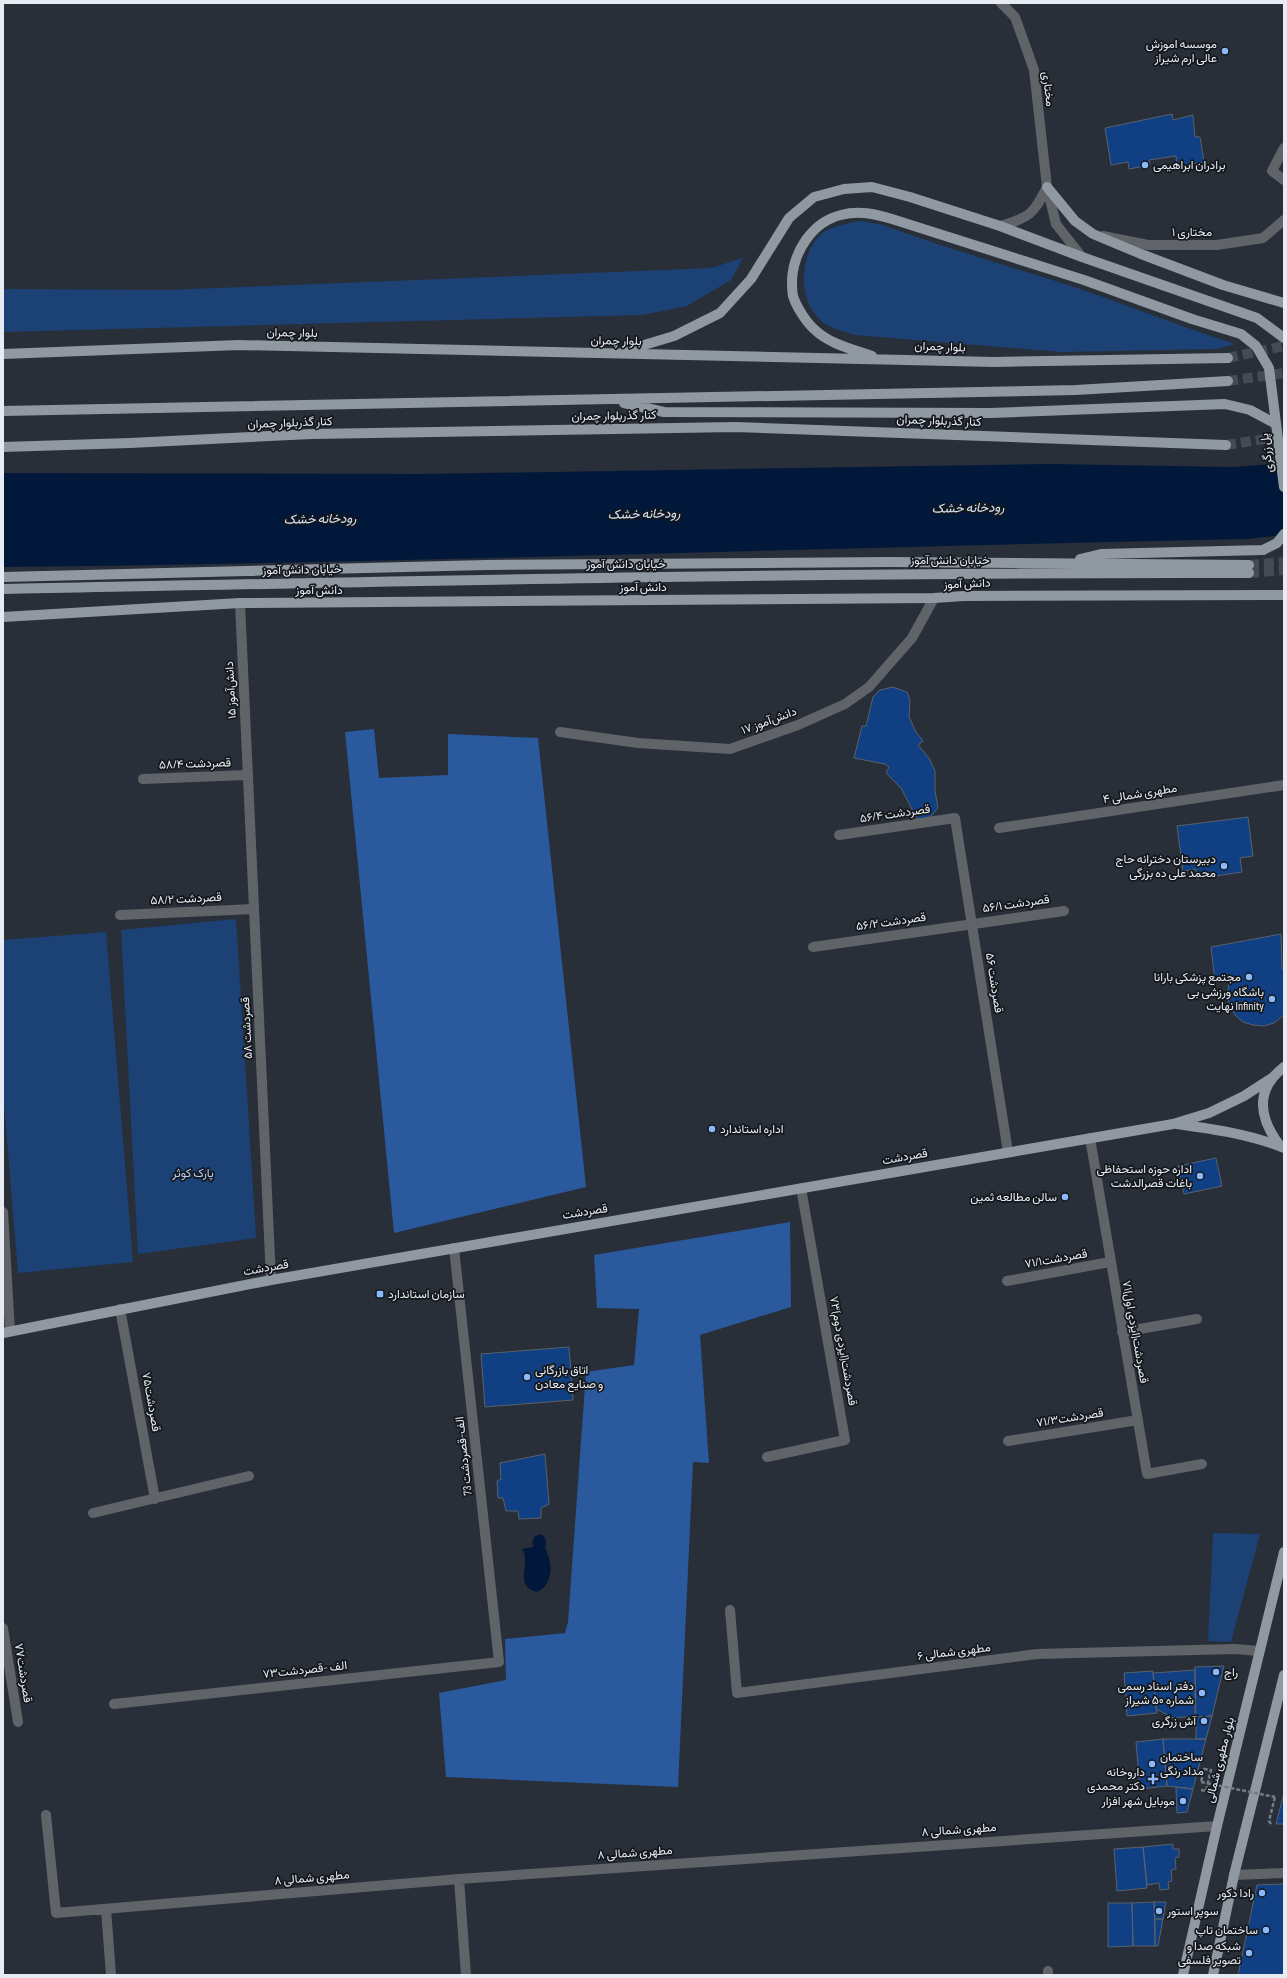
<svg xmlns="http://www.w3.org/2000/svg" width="1287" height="1978" font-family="'Sofia Sans Condensed',Vazirmatn,sans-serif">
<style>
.green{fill:#1c4175}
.forest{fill:#2a599e}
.water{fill:#02183b}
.building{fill:#104083;stroke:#59616c}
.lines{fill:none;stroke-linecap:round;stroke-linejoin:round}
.major-tunnel{stroke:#454b55;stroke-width:10;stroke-dasharray:10 5;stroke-linecap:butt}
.path{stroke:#757b84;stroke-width:2.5;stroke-dasharray:4 2;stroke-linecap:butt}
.minor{stroke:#606469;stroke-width:10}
.major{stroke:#9098a2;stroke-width:10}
.path-bridge{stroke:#757b84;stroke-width:2.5;stroke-dasharray:4 2;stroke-linecap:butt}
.major-bridge{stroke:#9098a2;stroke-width:10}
.poi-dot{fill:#8cb9fc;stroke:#14171c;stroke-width:1.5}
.labels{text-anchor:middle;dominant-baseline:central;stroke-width:3.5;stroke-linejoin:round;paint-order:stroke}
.poi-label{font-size:12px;fill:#e7ecf3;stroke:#14171c;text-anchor:end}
.street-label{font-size:12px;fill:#e7ecf3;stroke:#14171c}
.park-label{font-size:12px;fill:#b6d0f7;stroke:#14171c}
.water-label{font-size:13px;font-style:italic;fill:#d8e6f9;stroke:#14171c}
</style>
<rect width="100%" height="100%" fill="#282f39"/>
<path class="green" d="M859 221 880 224C945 248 1012 267 1077 288 1130 306 1182 327 1235 344L1217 349 1062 352 855 335C847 332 837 330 829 326 797 309 797 258 821 234 830 226 847 224 859 221Z
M743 258 731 280 687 306 642 315 3 332V289L167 290 711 268Z
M236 919 256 1238 138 1254 121 930Z
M106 932 133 1262 18 1273 3 1091V940Z
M1213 1533 1260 1534 1231 1642 1208 1641Z"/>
<path class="forest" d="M374 729 379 778 448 775V734L538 738 586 1187 394 1233 345 732Z
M790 1222 791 1307 700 1335 709 1463 693 1462 678 1787 446 1777 439 1693 506 1680 505 1639 565 1633 568 1622 586 1372 634 1365 639 1309 597 1308 594 1255Z"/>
<path class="water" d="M1284 463V535L1248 539C833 547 418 563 3 567V473L422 474 1050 464 1233 467Z
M541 1534C546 1538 547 1541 545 1548 553 1562 554 1584 537 1592 512 1585 532 1564 522 1549L533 1547 532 1542 535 1536Z"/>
<path class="building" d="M1172 114 1173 120 1193 115 1195 137H1200L1204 162 1177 167 1176 156 1149 160 1150 165 1129 169 1128 162 1111 165 1105 128Z
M893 687 907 692 910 700 909 717 916 732 923 741 918 745 929 758 935 771V791L938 808 930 817 919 820 916 817 901 788 886 773 889 767 885 764 854 758 862 726H866L873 697 880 690Z
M1248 817 1253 856 1240 858 1242 872 1197 879 1196 869 1183 871 1177 826Z
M1281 934 1282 968 1284 971V1015L1274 1023 1264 1026 1253 1025 1243 1022 1235 1015 1230 1006 1227 996 1229 982H1215L1211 947Z
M1216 1158 1222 1186 1184 1194 1178 1166Z
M569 1347 573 1400 485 1407 481 1354Z
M545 1454 549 1504 541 1508V1518L519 1519 518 1511H506L503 1498H498L497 1481 501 1479 500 1463Z
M1224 1666 1212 1716 1196 1717 1195 1667Z
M1195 1670V1716L1173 1718 1156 1709 1153 1673Z
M1153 1671 1157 1713 1127 1716 1124 1673Z
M1212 1716 1206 1739H1196V1717Z
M1163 1739H1206L1193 1789 1167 1786Z
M1163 1739 1167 1786 1140 1789 1136 1742Z
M1176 1787 1193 1789 1187 1812 1177 1813Z
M1284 1793V1824H1276Z
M1173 1844V1849H1179V1857L1175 1858 1176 1869 1171 1870 1172 1881 1168 1882 1169 1889 1160 1890 1159 1883 1147 1885 1143 1847Z
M1143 1847 1147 1888 1117 1891 1114 1849Z
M1284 1884V1975H1238L1257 1885Z
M1154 1902H1166L1163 1919H1155Z
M1154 1902 1155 1946H1133L1132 1903Z
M1108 1903H1132L1133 1946 1108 1947Z
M1155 1919H1163L1158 1946H1155Z"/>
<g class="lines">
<path class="major-tunnel" d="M1228 358 1284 346
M1228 381 1284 373
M1226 445 1284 436
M1249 565 1284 562
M1249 573 1284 570"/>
<path class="path" d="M1201 1790 1206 1791 1211 1770 1204 1769 1201 1782
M1271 1824 1269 1821 1275 1797"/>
<path class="minor" d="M1001 3 1015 17 1034 70 1047 187 1056 224 1082 257
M1284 148 1272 171 1284 180
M1000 226C1030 217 1033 215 1047 187
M1103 236 1148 245H1217L1263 238 1284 220
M240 603 271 1280
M560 732 638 743 730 749 798 725 845 704 869 687 912 638 934 598
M143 779 248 775
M999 828 1284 785
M839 835 955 818 1008 1152
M120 915 254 909
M813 947 1064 911
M1090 1138 1147 1474 1202 1464
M3 1212 10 1331
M1007 1281 1110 1262
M120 1309 155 1499
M1122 1332 1197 1319
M1008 1441 1138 1420
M767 1457 845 1440 801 1188
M93 1513 249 1476
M730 1610 737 1693 1037 1654 1235 1649 1259 1651
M3 1628 18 1722
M114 1704 499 1662 454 1248
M46 1815 56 1913 459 1879 1217 1826
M1234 1875 1284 1873
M459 1879 466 1975
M106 1909 111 1975
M1048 1975V1971"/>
<path class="major" d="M1047 187 1075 221 1093 234 1141 254 1223 285 1284 303
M624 351 674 336 720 313 751 279 789 218 814 197 844 189 872 187 910 197 1000 226 1082 257 1257 318 1284 338
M3 354 239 345 994 362 1228 358
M872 356C852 349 829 344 814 329 806 322 796 306 793 296 792 291 792 285 792 281 793 252 812 222 841 215 859 210 875 214 892 219L1084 280 1192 319
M624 403 664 412 991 413 1225 404 1250 410 1276 424
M3 411 1076 390 1228 381
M3 447 130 443 312 434 736 427 1226 445
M1080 559 1101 554 1263 550 1277 543 1284 534
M3 577 487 565 889 562 1249 565
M3 589C418 581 834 572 1249 573
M3 617 240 603 934 598 964 596 1284 595
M1177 1124C1213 1129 1250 1134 1284 1148
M1281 1147C1259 1119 1254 1090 1284 1067
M3 1333 271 1280 1173 1124 1209 1113 1244 1096 1272 1078
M1183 1975 1217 1826 1284 1552
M1213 1975 1234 1875 1284 1675"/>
<path class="path-bridge" d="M1201 1782 1275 1797"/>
<path class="major-bridge" d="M1192 319 1241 334 1256 346 1269 368 1284 487"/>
</g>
<g class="poi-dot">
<circle cx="1225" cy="51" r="4"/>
<circle cx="1145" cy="165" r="4"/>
<circle cx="1224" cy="866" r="4"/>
<circle cx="1249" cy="977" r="4"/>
<circle cx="1272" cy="999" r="4"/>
<circle cx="712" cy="1129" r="4"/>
<circle cx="1200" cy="1176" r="4"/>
<circle cx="1065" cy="1197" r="4"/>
<rect x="376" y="1290" width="8" height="8" rx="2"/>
<circle cx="527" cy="1377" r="4"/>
<circle cx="1216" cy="1672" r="4"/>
<circle cx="1202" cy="1693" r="4"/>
<circle cx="1204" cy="1721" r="4"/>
<circle cx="1152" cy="1764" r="4"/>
<path d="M1151 1773h4v4h4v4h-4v4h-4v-4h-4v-4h4z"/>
<circle cx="1183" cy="1801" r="4"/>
<circle cx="1262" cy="1893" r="4"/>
<circle cx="1159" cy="1911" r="4"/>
<circle cx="1266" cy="1930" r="4"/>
<circle cx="1249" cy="1953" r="4"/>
</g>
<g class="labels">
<g class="poi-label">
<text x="1217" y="44">موسسه اموزش<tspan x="1217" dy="14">عالی ارم شیراز</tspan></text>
<text x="1153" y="165" text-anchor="start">برادران ابراهیمی</text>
<text x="1216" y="859">دبیرستان دخترانه حاج<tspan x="1216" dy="14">محمد علی ده بزرگی</tspan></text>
<text x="1241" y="977">مجتمع پزشکی بارانا</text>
<text x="1264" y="992">باشگاه ورزشی بی<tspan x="1264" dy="14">نهایت Infinity</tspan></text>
<text x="720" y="1129" text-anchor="start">اداره استاندارد</text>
<text x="1192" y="1169">اداره حوزه استحفاظی<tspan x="1192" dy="14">باغات قصرالدشت</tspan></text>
<text x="1057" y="1197">سالن مطالعه ثمین</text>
<text x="388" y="1294" text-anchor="start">سازمان استاندارد</text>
<text x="535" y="1370" text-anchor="start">اتاق بازرگانی<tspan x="535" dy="14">و صنایع معادن</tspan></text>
<text x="1224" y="1672" text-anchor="start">راج</text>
<text x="1194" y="1686">دفتر اسناد رسمی<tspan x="1194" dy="14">شماره ۵۰ شیراز</tspan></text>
<text x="1196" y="1721">آش زرگری</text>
<text x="1160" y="1757" text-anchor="start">ساختمان<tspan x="1160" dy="14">مداد رنگی</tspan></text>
<text x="1145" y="1772">داروخانه<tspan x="1145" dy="14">دکتر محمدى</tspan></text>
<text x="1175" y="1801">موبایل شهر افزار</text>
<text x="1254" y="1893">رادا دکور</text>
<text x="1167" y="1911" text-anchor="start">سوپر استور</text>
<text x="1258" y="1930">ساختمان تاپ</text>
<text x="1241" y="1946">شبکه صدا و<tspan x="1241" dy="14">تصویر فلسفی</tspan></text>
</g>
<g class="street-label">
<text transform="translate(1048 89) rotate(83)">مختاری</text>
<text x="1192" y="232">۱ مختاری</text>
<text transform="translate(292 333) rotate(1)">بلوار چمران</text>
<text transform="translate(616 341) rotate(1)">بلوار چمران</text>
<text transform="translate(940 347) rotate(2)">بلوار چمران</text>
<text transform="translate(614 416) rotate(-1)">کنار گذربلوار چمران</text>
<text transform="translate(939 421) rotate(2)">کنار گذربلوار چمران</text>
<text transform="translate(290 423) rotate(-2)">کنار گذربلوار چمران</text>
<text transform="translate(1267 453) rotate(-97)">پل زرگری</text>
<text x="950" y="560">خیابان دانش آموز</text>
<text x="626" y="564">خیابان دانش آموز</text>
<text transform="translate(302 570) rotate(-1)">خیابان دانش آموز</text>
<text transform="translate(967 584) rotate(-2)">دانش آموز</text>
<text x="643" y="587">دانش آموز</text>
<text x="319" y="590">دانش آموز</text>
<text transform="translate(231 690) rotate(-93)">دانش‌آموز ۱۵</text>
<text transform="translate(769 721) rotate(-20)">دانش‌آموز ۱۷</text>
<text transform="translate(195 764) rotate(-2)">۵۸/۴ قصردشت</text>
<text transform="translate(1140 794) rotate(-9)">۴ مطهری شمالی</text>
<text transform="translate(895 814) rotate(-8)">۵۶/۴ قصردشت</text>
<text transform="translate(186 899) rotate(-3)">۵۸/۲ قصردشت</text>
<text transform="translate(1016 904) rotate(-8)">۵۶/۱ قصردشت</text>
<text transform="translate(891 922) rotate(-8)">۵۶/۲ قصردشت</text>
<text transform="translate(994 983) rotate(81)">۵۶ قصردشت</text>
<text transform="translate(247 1028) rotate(-93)">قصردشت ۵۸</text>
<text transform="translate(905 1157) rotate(-10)">قصردشت</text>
<text transform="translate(585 1212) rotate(-9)">قصردشت</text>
<text transform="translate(1056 1259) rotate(-10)">قصردشت۷۱/۱</text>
<text transform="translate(266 1268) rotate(-10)">قصردشت</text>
<text transform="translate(1135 1332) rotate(80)">۷۱قصردشت(ایزدی اول)</text>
<text transform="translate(843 1351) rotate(80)">۷۳قصردشت(ایزدی دوم)</text>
<text transform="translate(151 1402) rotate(80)">قصردشت۷۵</text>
<text transform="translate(1070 1418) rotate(-9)">قصردشت۷۱/۳</text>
<text transform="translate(464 1456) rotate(-96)">73 الف-قصردشت</text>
<text transform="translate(954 1652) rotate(-7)">۶ مطهری شمالی</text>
<text transform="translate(305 1670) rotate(-6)">الف -قصردشت۷۳</text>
<text transform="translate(23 1673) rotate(81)">قصردشت۷۷</text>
<text transform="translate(1220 1760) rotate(-76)">بلوار مطهرى شمالى</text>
<text transform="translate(959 1830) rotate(-4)">۸ مطهری شمالی</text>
<text transform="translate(635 1853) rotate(-4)">۸ مطهری شمالی</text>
<text transform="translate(312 1878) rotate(-5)">۸ مطهری شمالی</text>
</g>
<g class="park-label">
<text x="193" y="1173">پارک کوثر</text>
</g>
<g class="water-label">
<text transform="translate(968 508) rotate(-1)">رودخانه خشک</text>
<text transform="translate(644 514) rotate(-1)">رودخانه خشک</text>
<text transform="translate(320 519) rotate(-1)">رودخانه خشک</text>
</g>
</g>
<rect width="1287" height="1978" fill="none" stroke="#e7ecf3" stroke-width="8"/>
</svg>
